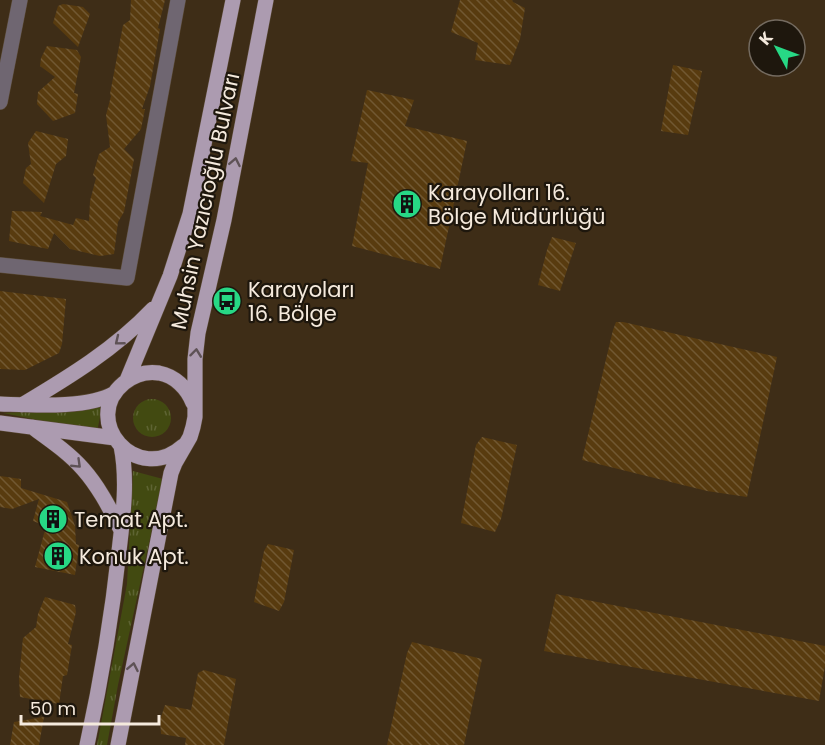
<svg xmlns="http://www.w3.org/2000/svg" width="825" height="745" font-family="Poppins,sans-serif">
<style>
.grass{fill:url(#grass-tufts)}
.building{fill:url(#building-back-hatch)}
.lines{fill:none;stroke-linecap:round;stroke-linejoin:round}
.minor-casing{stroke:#5b4b37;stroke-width:16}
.major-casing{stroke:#5b4b37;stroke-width:16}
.minor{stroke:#6f6671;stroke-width:15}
.major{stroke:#ac9bb0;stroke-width:15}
.oneway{stroke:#5e5256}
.labels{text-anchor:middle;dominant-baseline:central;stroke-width:4.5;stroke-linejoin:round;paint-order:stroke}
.poi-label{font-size:21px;fill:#f5eadd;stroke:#1e170d;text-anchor:start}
.street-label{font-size:21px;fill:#f5eadd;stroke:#1e170d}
</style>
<defs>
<pattern id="grass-tufts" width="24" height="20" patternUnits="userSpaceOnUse" patternTransform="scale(1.5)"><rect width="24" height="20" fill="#424a11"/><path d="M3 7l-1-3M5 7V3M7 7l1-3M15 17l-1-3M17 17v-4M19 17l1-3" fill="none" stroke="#5e6433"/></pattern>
<pattern id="building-back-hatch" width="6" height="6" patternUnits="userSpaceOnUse" patternTransform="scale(1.5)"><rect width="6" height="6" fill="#583b0f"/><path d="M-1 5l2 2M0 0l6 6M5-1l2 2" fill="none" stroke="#715832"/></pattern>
</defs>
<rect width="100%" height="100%" fill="#3e2d17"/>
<path class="grass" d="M133 418a19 19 0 1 1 38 0a19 19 0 1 1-38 0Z
M102 407 97 432 3 413Z
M133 471 163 479 118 685 107 745H97L127 584Z"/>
<path class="building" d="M131 0H165L158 28 160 29 150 86 142 109H145L141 129 124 149 134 159 124 212 118 222 114 254 100 256 70 249 54 233 48 249 9 241 12 211 42 212 40 216 73 225 76 218 89 221 90 201 96 178 93 175 99 154 110 147 106 115 111 96 110 94 123 25 130 20Z
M460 0H512L513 2 525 8 520 39 510 65 475 60 478 43 451 32Z
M63 4 83 7 90 14 78 47 53 23 58 6Z
M47 46 77 50 81 57 74 93 78 94 75 113 53 121 37 104 38 92 55 77 40 66 41 58Z
M673 65 702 71 688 135 661 131Z
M367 90 414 100 405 126 467 141 440 269 352 246 368 163 351 161Z
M36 131 68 139 66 156 56 164 44 203 23 183 26 168 31 164 28 143Z
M552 237 576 243 560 291 538 285 547 250Z
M0 291 66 299 62 344 59 353 25 370 0 369Z
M616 322H623L777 357 747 497 707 491 582 460 613 330Z
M482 437 517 445 501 519 495 532 461 523 476 445Z
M0 476 21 479V488L67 502 75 526 76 544 79 545 75 575 35 567 46 526 33 521 39 499 12 509 0 507Z
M268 544 294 550 284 602 279 611 254 602 264 551Z
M556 594 825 646V666L819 701 544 651Z
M45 597 75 605 76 612 68 644 72 645 67 675 63 676 59 704 20 697 19 678 23 638 36 627 38 614Z
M412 642 482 659 464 745H387L407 653Z
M204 670 236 679 224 745H185L186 738 161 734 160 720 165 705 191 710 198 673Z
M44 717 39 745H10L14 722Z"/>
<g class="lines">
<g class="minor-casing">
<path id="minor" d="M0 102 20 0
M0 265 127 278 178 0"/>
</g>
<g class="major-casing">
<path id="major" d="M127 380 170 276 190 214 233 0
M0 404C32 405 87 409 115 393
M22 405C69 377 115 349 153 309
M0 423 115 438
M32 427C50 440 69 453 83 469 99 487 110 509 121 530
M183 446C137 487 79 420 124 383 134 375 146 371 159 373 175 376 187 388 193 403
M87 745C101 681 112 616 119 551 123 517 128 480 121 446
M118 745 171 473 175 463 190 437 193 427 195 417V359L198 333 224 220 266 0"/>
</g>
<use href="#minor" class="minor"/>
<use href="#major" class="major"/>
</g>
<defs><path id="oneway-chevron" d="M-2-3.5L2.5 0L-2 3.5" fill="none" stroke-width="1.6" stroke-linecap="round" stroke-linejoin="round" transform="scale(1.5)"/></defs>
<g class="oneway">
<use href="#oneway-chevron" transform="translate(235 162) rotate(-79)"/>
<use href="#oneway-chevron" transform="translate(119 341) rotate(141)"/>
<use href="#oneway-chevron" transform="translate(196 353) rotate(-83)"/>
<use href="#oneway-chevron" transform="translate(77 464) rotate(44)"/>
<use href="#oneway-chevron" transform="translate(133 667) rotate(-79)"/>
</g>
<defs>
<g id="building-disc" transform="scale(1.5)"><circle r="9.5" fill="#27d885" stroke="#1e170d"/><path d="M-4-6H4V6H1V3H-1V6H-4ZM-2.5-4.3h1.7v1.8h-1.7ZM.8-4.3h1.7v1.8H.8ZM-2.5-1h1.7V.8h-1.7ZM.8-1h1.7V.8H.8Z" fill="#111"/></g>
<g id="bus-disc" transform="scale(1.5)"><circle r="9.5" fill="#27d885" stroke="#1e170d"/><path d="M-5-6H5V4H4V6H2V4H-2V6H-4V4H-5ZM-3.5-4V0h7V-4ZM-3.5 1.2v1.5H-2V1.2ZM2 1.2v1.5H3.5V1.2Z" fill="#111"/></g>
</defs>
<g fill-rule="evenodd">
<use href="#building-disc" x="407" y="204"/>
<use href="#bus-disc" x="227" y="301"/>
<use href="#building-disc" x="53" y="519"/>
<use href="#building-disc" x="58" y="556"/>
</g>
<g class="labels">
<g class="poi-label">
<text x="428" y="192">Karayolları 16.<tspan x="428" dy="24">Bölge Müdürlüğü</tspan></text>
<text x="248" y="289">Karayoları<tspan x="248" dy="24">16. Bölge</tspan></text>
<text x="74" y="519">Temat Apt.</text>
<text x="79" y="556">Konuk Apt.</text>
</g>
<g class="street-label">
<text transform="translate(205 201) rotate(-78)">Muhsin Yazıcıoğlu Bulvarı</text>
</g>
</g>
<g transform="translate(777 48) rotate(311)"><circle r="28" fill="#1e170d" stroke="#746b60" stroke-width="1.5"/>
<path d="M0-4.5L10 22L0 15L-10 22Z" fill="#27d885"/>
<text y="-9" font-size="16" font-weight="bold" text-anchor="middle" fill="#f5eadd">K</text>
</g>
<path d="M21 715v9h138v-9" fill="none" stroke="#f5eadd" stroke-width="3"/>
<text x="30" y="715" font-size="18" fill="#f5eadd" stroke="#1e170d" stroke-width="4.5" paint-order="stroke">50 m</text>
</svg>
